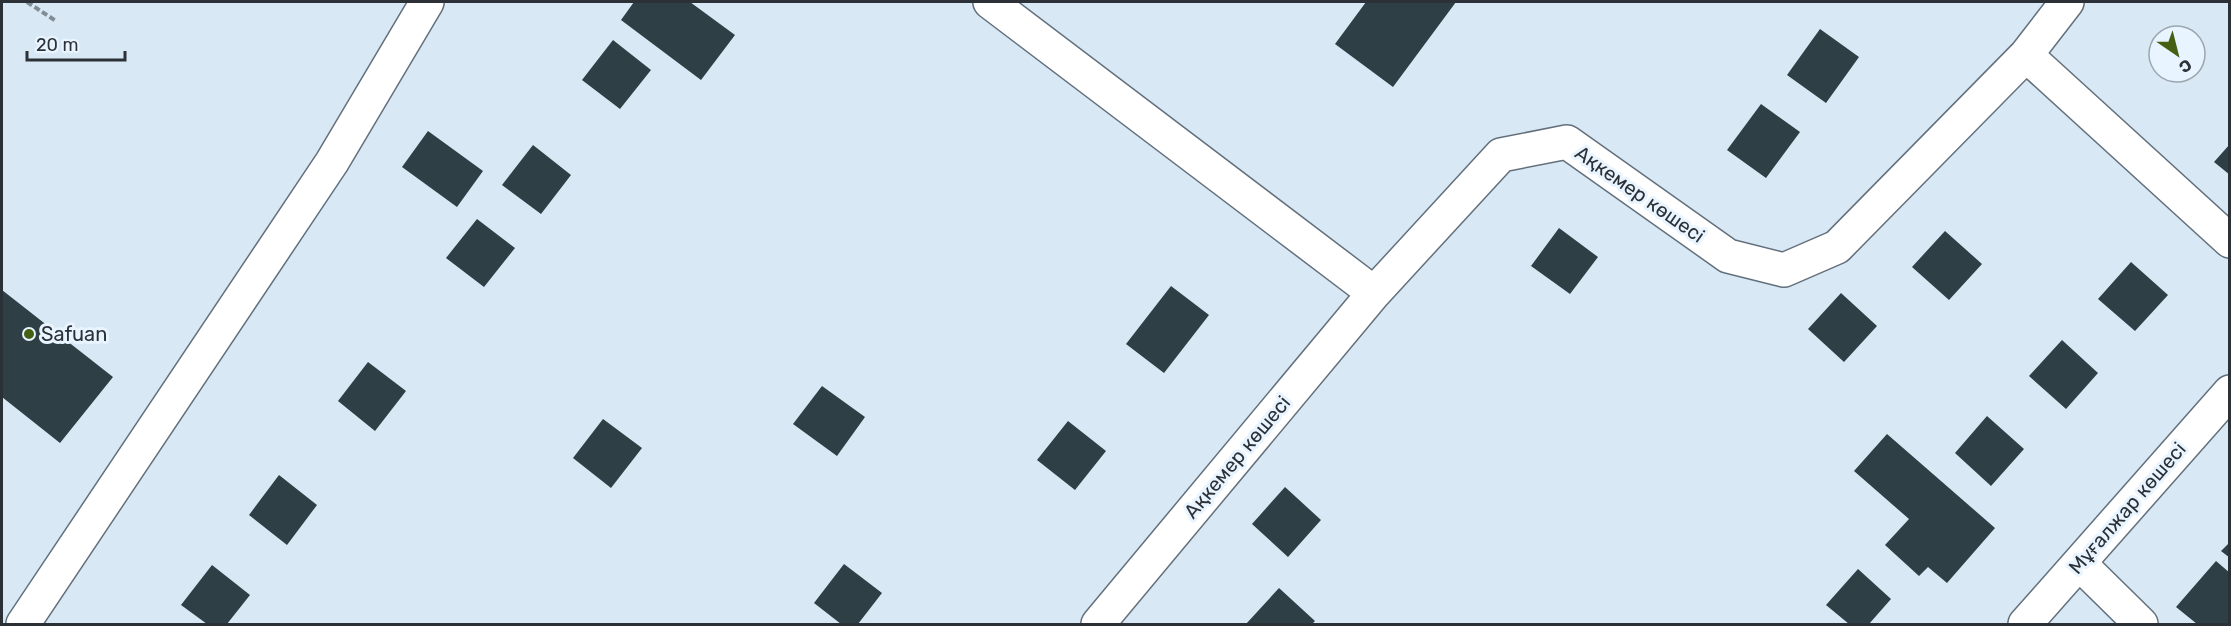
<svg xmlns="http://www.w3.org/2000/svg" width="2231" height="626" font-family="Rubik,sans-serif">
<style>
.building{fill:#2e3f45}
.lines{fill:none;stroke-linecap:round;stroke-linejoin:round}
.minor-casing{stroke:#63707c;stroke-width:36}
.path{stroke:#818c95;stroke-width:4;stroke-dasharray:6 3;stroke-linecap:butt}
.minor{stroke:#fff;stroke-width:33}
.poi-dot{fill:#436013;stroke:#e8f4ff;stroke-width:2}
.labels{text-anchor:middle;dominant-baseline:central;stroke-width:6;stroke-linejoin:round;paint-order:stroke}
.street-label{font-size:20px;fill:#2b3136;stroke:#e8f4ff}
.poi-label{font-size:20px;fill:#2b3136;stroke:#e8f4ff;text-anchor:start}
</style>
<rect width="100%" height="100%" fill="#d8e8f5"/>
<path class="building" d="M634 2H690L735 35 701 80 621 20Z
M1366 2H1456L1393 87 1335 44Z
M1820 29 1859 57 1826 103 1787 75Z
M613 40 651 70 620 109 582 80Z
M1761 104 1800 132 1766 178 1727 150Z
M428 131 483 171 457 207 402 167Z
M2230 144V175L2214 162Z
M533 145 571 175 541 214 502 185Z
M477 219 515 248 484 287 446 258Z
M1559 228 1598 257 1570 294 1531 266Z
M1945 231 1982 264 1949 300 1912 267Z
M2131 262 2168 295 2135 331 2098 299Z
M1171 286 1209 315 1164 373 1126 344Z
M2 290 113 377 60 443 2 397Z
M1841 293 1877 326 1844 362 1808 329Z
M2062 340 2098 373 2066 409 2029 376Z
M368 362 406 391 375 431 338 401Z
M822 386 865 417 837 456 793 424Z
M1987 416 2024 449 1991 486 1955 453Z
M603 419 642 448 611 488 573 458Z
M1068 421 1106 451 1075 490 1037 460Z
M1887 434 1995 528 1947 583 1928 567 1919 576 1885 545 1909 519 1854 471Z
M279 475 317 505 287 545 249 515Z
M1285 487 1321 520 1288 557 1252 524Z
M2230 542V558L2221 551Z
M2216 561 2230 573V624H2197L2176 607Z
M844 564 882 593 858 624H841L814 603Z
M212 565 250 595 227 624H207L181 605Z
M1858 569 1891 599 1869 624H1849L1826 605Z
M1279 588 1315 621 1312 624H1246Z"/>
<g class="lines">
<g class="minor-casing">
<path id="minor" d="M990 2 1374 293
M2026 55 2230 241
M2079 563 2141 624
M23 624 332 162 427 2
M1098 624 1374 293 1501 155 1567 142 1728 256 1784 270 1837 247 2026 55 2067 2
M2025 624 2230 392"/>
</g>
<path class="path" d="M27 2 56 21"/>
<use href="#minor" class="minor"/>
</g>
<circle class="poi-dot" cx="29" cy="334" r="6"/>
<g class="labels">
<g class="street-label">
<text transform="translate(1640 194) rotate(35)">Ақкемер көшесі</text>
<text transform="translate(1237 457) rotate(-50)">Ақкемер көшесі</text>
<text transform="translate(2127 508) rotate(-49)">Мұғалжар көшесі</text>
</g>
<g class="poi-label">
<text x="41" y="334">Safuan</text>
</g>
</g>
<rect width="2231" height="626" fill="none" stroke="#2b3136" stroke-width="6"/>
<g transform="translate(2177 54) rotate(145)"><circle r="28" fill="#e8f4ff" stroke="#9ca6af" stroke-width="1.5"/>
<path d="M0-4.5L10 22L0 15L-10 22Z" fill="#436013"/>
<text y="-9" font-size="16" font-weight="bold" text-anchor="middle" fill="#2b3136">С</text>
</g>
<path d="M27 51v9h98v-9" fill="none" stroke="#2b3136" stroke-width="3"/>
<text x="36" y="51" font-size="18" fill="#2b3136" stroke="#e8f4ff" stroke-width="4.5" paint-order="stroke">20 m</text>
</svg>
